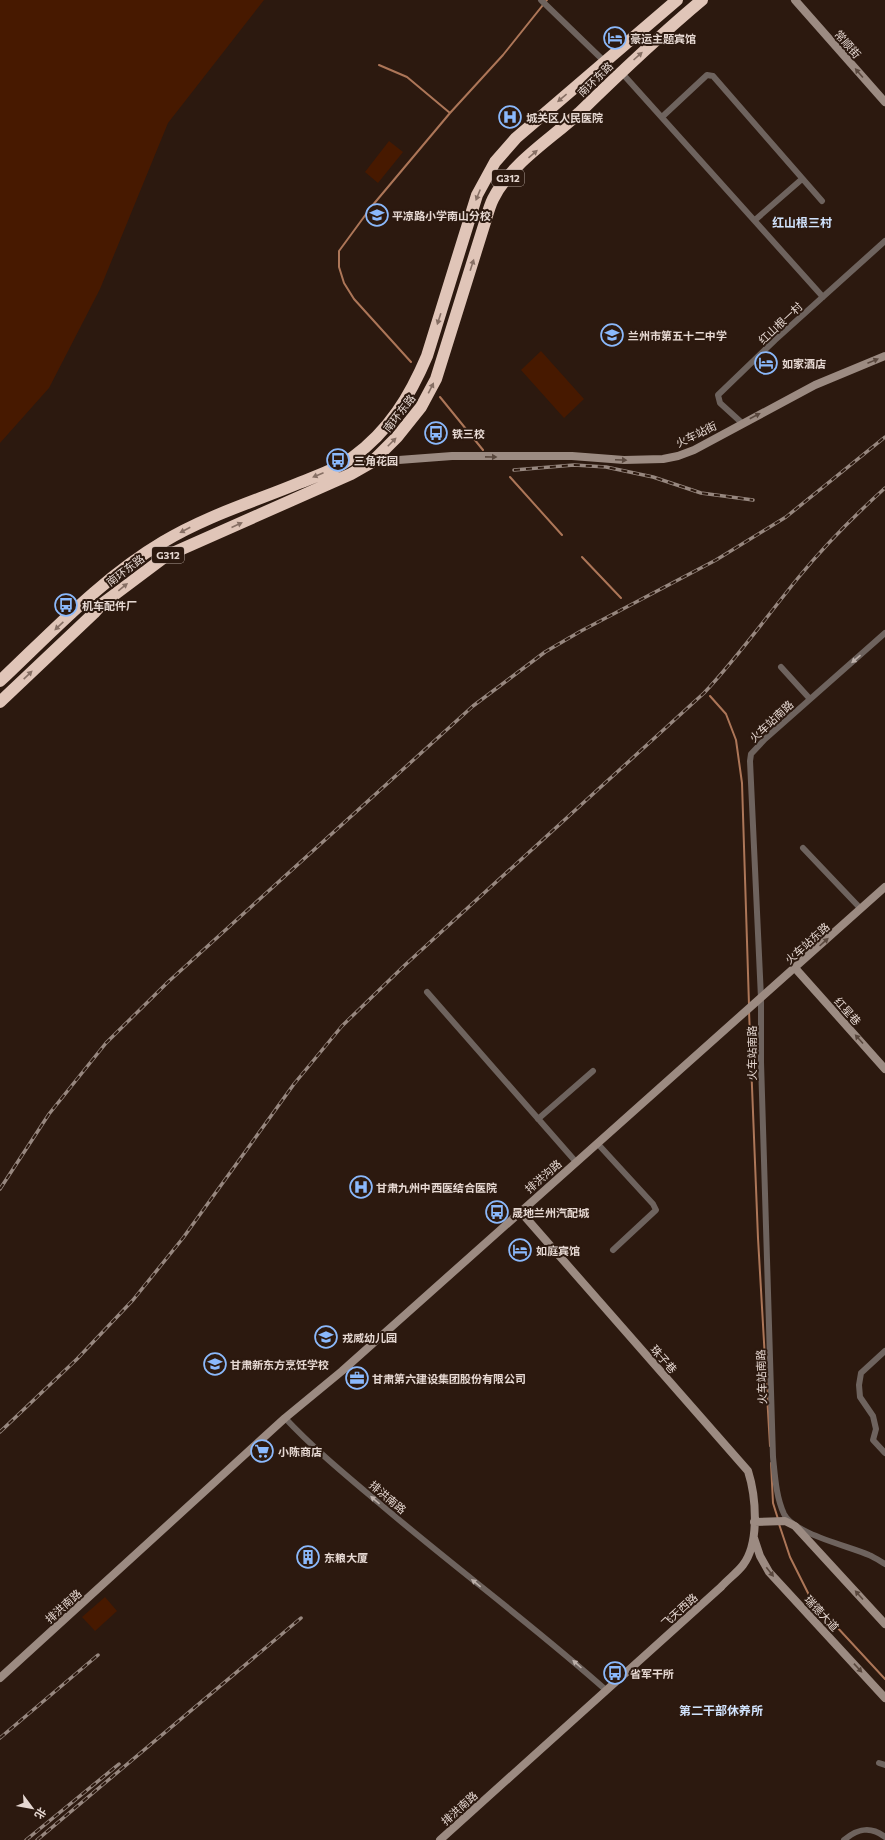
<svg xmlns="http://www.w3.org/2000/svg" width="885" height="1840" font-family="Commissioner,'Noto Sans SC',sans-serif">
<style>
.green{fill:#471900}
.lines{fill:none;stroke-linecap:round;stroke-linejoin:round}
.stream{stroke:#ad7658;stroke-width:2}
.street{stroke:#6e635e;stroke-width:6}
.secondary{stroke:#9c8b82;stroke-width:8}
.highway{stroke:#e0c5b8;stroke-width:12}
.rail-casing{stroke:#97877f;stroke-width:3.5}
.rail{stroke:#2c190f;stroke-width:2;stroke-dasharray:6;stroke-linecap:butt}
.oneway{fill:#866f64}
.oneway2{fill:#59473d}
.oneway3{fill:#bcafa9}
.labels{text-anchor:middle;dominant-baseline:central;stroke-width:4;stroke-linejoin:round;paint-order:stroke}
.shield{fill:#2c190f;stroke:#ae9f98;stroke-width:1}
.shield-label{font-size:10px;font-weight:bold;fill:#e6d8d2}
.poi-label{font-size:11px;font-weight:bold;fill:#e6d8d2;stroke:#2c190f;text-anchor:start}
.street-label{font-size:11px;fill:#e6d8d2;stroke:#2c190f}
.neighbourhood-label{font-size:12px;font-weight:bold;fill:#d0e2fc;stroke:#2c190f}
</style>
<rect width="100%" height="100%" fill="#2c190f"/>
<path class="green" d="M0 0H264L168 123 100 289 49 388 0 443Z
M389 141 403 152 378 183 365 172Z
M541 351 584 399 564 418 521 370Z
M105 1597 117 1611 95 1631 82 1617Z"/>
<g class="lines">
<path class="stream" d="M379 65 407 77 450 113
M411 362 354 299 344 283 339 267V251L372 206 450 113 503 55 547 0
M440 397 483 450
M510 477 562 535
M582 557 621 598
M710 696 726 714 736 740 742 783 749 1005
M749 1011 758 1238 770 1446
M771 1463 773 1503 778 1519
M779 1524 790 1557 811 1599 885 1679"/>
<path class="street" d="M541 0 605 62
M621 72 823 297
M662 117 707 75 713 76 822 201
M755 220 802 179
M742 423 720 403 718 395 775 340 885 241
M885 633 765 739 751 754 750 761 761 998V1062L773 1457C775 1476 776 1497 784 1514 794 1534 849 1546 869 1555 874 1557 880 1561 885 1564
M781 667 810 699
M803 848 861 909
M427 992 576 1162
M538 1119 593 1071
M597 1143 653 1204 656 1210 613 1250
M885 1351 861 1373 859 1385 860 1397 873 1416 876 1429 873 1440 885 1453
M285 1418C314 1449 347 1476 379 1503 454 1567 533 1625 606 1690
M879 1763 885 1765
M844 1840C857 1829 870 1825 885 1837"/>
<path class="secondary" d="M795 0 885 102
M352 458 372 462 452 456H572L624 460 663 459 678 456 694 450 815 385 885 356
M795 968 885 1069
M754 1522 785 1521 795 1526 885 1624
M754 1538 760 1556 769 1572 885 1698
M0 1678 285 1418 342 1371 885 887
M440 1840 721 1587C728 1579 737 1573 743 1565 760 1543 756 1496 748 1471L520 1211"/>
<path class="highway" d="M0 681C51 633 102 578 163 542 206 516 253 502 299 483 317 476 337 469 353 457 389 431 410 396 427 356L477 195 495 162 516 138 677 0
M0 702 94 613 102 604 166 556 351 474 372 462 397 437 421 407 436 379 486 219C488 212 490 205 493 199 511 163 550 140 579 113 619 74 659 36 702 0"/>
<g class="rail-casing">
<path id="rail" d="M514 470 574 465 606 467 653 477 701 493 753 500
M0 1189 49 1114 106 1043 168 982 473 706 545 652 581 631 716 560 786 517 885 437
M0 1432 77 1359 133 1300 183 1238 294 1084 342 1026 405 965 704 693C738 657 767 616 798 578 825 545 854 516 885 488
M0 1738 98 1655
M26 1840 119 1764
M37 1840 301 1618"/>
</g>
<use href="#rail" class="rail"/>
</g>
<defs><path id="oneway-solid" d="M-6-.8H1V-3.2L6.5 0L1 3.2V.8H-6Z"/></defs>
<g class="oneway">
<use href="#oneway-solid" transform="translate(638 56) rotate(-42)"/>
<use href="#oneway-solid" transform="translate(562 98) rotate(140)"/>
<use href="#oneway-solid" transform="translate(533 154) rotate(-41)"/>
<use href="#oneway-solid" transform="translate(478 195) rotate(112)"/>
<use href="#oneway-solid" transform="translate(472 265) rotate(-72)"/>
<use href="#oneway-solid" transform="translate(439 319) rotate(108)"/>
<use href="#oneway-solid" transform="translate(431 388) rotate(-63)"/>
<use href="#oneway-solid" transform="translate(392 442) rotate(-45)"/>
<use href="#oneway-solid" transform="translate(318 475) rotate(157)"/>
<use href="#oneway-solid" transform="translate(237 525) rotate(-24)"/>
<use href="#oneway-solid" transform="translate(185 530) rotate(152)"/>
<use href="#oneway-solid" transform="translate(123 587) rotate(-39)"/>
<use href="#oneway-solid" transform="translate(59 626) rotate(137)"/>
<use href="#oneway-solid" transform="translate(28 675) rotate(-44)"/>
</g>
<g class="oneway2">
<use href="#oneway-solid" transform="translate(859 73) rotate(-131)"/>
<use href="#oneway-solid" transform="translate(873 361) rotate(-22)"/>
<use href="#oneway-solid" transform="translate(755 416) rotate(-28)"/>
<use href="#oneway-solid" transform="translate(491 457) rotate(1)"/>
<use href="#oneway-solid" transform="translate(621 460) rotate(3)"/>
<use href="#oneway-solid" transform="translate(824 942) rotate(-42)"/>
<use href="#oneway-solid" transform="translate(859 1039) rotate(-132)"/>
<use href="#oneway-solid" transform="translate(770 1572) rotate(52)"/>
<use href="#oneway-solid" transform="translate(859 1595) rotate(-132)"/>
<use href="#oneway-solid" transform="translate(858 1668) rotate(47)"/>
</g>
<g class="oneway3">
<use href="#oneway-solid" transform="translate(856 659) rotate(139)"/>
<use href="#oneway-solid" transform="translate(375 1500) rotate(-140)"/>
<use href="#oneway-solid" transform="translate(476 1583) rotate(-141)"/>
<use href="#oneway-solid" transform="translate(577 1664) rotate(-138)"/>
</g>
<defs>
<g id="hotel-ring" transform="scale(1.15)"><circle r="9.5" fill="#2c190f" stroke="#8bb9fc" stroke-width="1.5"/><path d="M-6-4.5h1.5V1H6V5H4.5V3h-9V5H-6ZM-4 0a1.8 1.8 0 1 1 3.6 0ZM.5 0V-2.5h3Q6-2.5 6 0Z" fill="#8bb9fc"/></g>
<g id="hospital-ring" transform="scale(1.15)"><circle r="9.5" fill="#2c190f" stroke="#8bb9fc" stroke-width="1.5"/><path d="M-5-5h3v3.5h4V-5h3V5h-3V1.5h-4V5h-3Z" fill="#8bb9fc"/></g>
<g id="school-ring" transform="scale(1.15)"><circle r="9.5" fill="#2c190f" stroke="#8bb9fc" stroke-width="1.5"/><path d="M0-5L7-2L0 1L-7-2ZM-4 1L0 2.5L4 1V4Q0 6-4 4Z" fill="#8bb9fc"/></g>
<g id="bus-ring" transform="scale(1.15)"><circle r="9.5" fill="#2c190f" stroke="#8bb9fc" stroke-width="1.5"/><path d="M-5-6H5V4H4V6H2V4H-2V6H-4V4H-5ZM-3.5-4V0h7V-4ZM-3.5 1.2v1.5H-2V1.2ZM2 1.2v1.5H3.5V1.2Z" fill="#8bb9fc"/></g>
<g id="university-ring" transform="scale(1.15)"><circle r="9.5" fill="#2c190f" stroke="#8bb9fc" stroke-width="1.5"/><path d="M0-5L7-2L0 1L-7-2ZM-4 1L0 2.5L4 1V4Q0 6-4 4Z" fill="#8bb9fc"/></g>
<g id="office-ring" transform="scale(1.15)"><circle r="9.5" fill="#2c190f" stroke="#8bb9fc" stroke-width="1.5"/><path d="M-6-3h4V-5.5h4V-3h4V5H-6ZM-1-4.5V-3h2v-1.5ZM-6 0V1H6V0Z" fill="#8bb9fc"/></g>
<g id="supermarket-ring" transform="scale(1.15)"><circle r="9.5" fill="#2c190f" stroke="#8bb9fc" stroke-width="1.5"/><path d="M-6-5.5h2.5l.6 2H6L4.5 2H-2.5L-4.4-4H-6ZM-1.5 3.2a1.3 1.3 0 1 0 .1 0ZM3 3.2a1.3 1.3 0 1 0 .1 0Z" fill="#8bb9fc"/></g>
<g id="building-ring" transform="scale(1.15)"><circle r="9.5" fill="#2c190f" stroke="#8bb9fc" stroke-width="1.5"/><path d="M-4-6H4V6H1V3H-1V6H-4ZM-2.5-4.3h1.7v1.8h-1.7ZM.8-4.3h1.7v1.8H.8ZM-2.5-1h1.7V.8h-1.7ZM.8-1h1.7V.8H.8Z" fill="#8bb9fc"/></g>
</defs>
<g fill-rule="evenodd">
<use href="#hotel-ring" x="615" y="38"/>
<use href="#hospital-ring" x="510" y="117"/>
<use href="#school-ring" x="377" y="215"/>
<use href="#school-ring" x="612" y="335"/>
<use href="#hotel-ring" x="766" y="363"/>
<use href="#bus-ring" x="436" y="433"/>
<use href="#bus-ring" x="338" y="460"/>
<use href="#bus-ring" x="66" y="605"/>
<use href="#hospital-ring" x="361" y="1187"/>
<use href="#bus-ring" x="497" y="1212"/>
<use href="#hotel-ring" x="520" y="1250"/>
<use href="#school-ring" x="326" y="1337"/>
<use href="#university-ring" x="215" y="1364"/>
<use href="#office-ring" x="357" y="1378"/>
<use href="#supermarket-ring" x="262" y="1451"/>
<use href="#building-ring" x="308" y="1557"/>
<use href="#bus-ring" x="615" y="1673"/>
</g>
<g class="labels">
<g class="shield">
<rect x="492" y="170" width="32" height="16" rx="3"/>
<rect x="152" y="547" width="32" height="16" rx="3"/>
</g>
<g class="shield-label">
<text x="508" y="178">G312</text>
<text x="168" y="555">G312</text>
</g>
<g class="poi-label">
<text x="630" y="38">豪运主题宾馆</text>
<text x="526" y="117">城关区人民医院</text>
<text x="392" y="215">平凉路小学南山分校</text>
<text x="628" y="335">兰州市第五十二中学</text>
<text x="782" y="363">如家酒店</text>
<text x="452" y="433">铁三校</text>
<text x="354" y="460">三角花园</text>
<text x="82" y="605">机车配件厂</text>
<text x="376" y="1187">甘肃九州中西医结合医院</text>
<text x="512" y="1212">晟地兰州汽配城</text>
<text x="536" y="1250">如庭宾馆</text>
<text x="342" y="1337">戎威幼儿园</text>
<text x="230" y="1364">甘肃新东方烹饪学校</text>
<text x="372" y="1378">甘肃第六建设集团股份有限公司</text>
<text x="278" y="1451">小陈商店</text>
<text x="324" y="1557">东粮大厦</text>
<text x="630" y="1673">省军干所</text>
</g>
<g class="street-label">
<text transform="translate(848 44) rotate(49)">常顺街</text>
<text transform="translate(595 79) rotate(-44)">南环东路</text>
<text transform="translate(780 323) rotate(-43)">红山根一村</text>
<text transform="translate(399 413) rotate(-52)">南环东路</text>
<text transform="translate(696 434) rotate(-26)">火车站街</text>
<text transform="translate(125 570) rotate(-37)">南环东路</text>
<text transform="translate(771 721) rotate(-43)">火车站南路</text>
<text transform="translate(807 943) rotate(-42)">火车站东路</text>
<text transform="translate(848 1011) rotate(48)">红星巷</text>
<text transform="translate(751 1053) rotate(-90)">火车站南路</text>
<text transform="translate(543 1176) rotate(-41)">排洪沟路</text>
<text transform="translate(664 1359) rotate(49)">珠子巷</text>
<text transform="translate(761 1377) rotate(-92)">火车站南路</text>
<text transform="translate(388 1497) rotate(40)">排洪南路</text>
<text transform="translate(63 1606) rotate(-42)">排洪南路</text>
<text transform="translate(679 1610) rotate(-42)">飞天西路</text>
<text transform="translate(822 1613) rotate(47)">瑞德大道</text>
<text transform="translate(459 1808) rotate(-42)">排洪南路</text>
</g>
<g class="neighbourhood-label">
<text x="802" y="222">红山根三村</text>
<text x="721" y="1710">第二干部休养所</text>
</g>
</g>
<g transform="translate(32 1808) rotate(122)" stroke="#2c190f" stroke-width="3" paint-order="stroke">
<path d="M0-3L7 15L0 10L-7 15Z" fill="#e6d8d2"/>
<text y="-6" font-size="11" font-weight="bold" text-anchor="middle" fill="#e6d8d2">北</text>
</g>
</svg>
